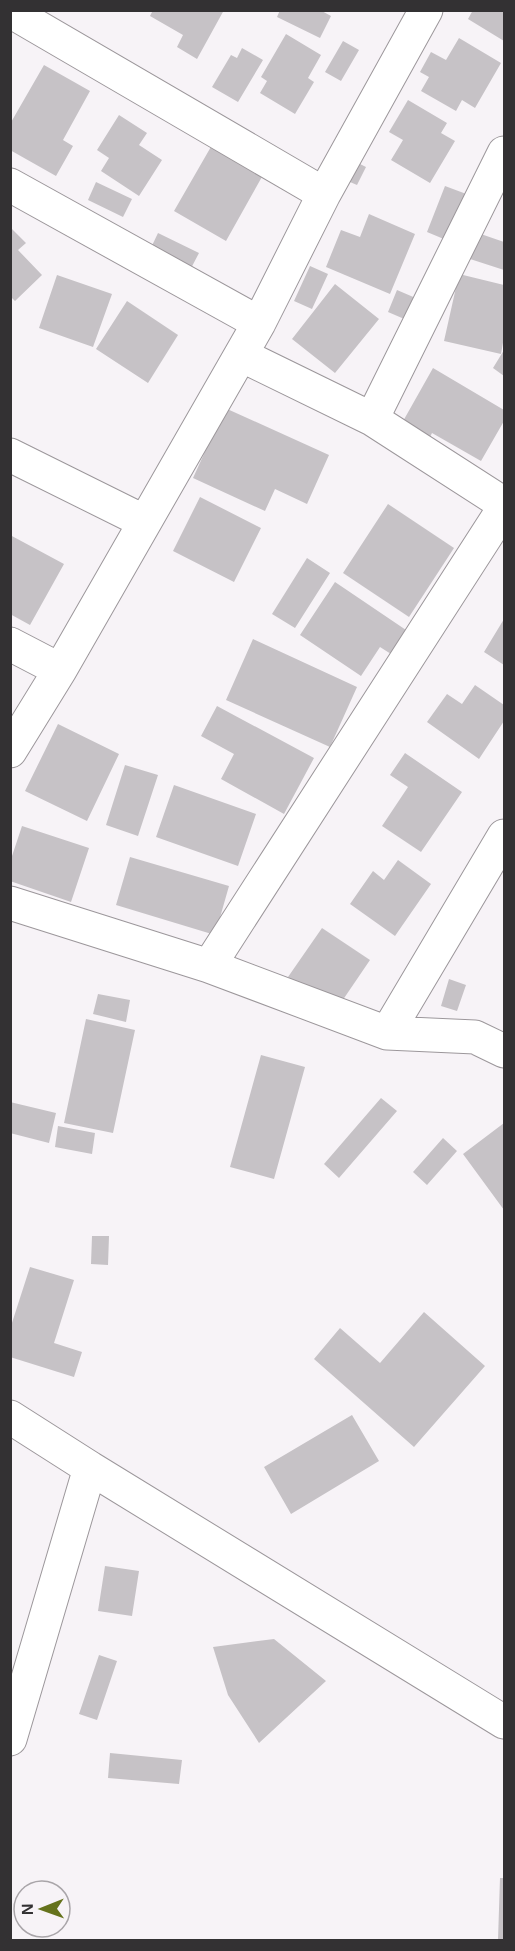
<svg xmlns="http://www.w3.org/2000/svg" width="515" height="1951" font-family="Arial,sans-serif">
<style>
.building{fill:#c6c2c6}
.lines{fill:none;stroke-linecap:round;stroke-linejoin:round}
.street-casing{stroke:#9c979b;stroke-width:35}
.street{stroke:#fff;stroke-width:33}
</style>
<rect width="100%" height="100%" fill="#f7f3f7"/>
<path class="building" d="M153 10H224L197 59 177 47 183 35 150 16Z
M280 10H320L331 16 320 38 277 17Z
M473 10H504V41L468 19Z
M286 34 321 55 308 78 314 82 295 114 260 93 267 81 261 77Z
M459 38 501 63 475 108 462 100 456 111 421 91 429 77 420 72 431 52 446 60Z
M343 41 359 50 341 81 325 72Z
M242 48 263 60 238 102 212 87 231 55 237 58Z
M44 65 90 91 63 140 73 146 56 176 10 150V124Z
M408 100 447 123 441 133 455 141 430 183 391 160 403 140 389 132Z
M119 115 147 133 139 145 162 160 139 196 101 171 109 158 97 150Z
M212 145 263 175 226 241 174 211Z
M352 160 366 167 357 185 343 179Z
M96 182 132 199 123 217 88 200Z
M445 186 469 195 451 242 427 232Z
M369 214 415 234 390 294 326 267 341 230 360 237Z
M12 229 26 243 18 250 42 275 15 301 10 296V231Z
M475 232 504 242V270L467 258Z
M158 233 199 253 188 274 148 254Z
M310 266 328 274 312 309 294 301Z
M459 274 504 285V337L501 354 444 341Z
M57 275 112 294 93 347 39 328Z
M335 284 379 319 335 373 292 339Z
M397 290 418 299 409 321 388 312Z
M127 301 178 335 148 383 96 349Z
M504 350V376L493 368Z
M433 368 504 410V421L481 461 432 433 429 439 402 423Z
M225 408 329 455 307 504 275 489 265 511 193 478Z
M200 497 261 528 234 582 173 551Z
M388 504 454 548 409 617 343 573Z
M10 535 64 564 30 625 10 614Z
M307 558 330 573 295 628 272 614Z
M335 582 406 630 391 654 380 647 361 676 300 635Z
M504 619V665L484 652Z
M253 639 357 687 330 747 226 700Z
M475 685 504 705V721L479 759 427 722 447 694 462 704Z
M217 706 314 758 284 814 221 779 234 754 201 736Z
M58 724 119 754 87 821 25 791Z
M405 753 462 792 421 852 382 826 408 787 390 775Z
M125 765 158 775 138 836 106 825Z
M174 785 256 814 238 866 156 837Z
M22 826 89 848 71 902 10 881V862Z
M130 857 229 886 215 935 116 905Z
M398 860 431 884 395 936 350 904 373 871 384 880Z
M322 928 370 960 336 1010 288 977Z
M449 979 466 985 457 1011 441 1006Z
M98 994 130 1000 126 1022 93 1014Z
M86 1019 135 1030 113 1133 64 1123Z
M261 1055 305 1067 274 1179 230 1167Z
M381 1098 397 1111 339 1178 324 1164Z
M10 1102 56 1113 49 1143 10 1133Z
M504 1123V1210L463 1154Z
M58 1126 95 1133 92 1154 55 1147Z
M443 1138 457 1151 427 1185 413 1172Z
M92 1236H109L108 1265 91 1264Z
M30 1267 74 1280 54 1343 82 1352 74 1377 10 1357V1329Z
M424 1312 485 1366 414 1447 314 1359 340 1328 380 1363Z
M352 1415 379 1461 291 1514 264 1467Z
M105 1566 139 1571 132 1616 98 1611Z
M274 1639 326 1681 259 1743 228 1695 213 1647Z
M99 1655 117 1661 97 1720 79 1714Z
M110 1753 182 1760 179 1784 108 1778Z
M500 1878H504V1940H498Z
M24 1886 41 1890 24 1891V1904L20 1903Z"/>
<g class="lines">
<g class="street-casing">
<path id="street" d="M10 11 324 194
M10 185 259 323
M241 355 372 419 504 504
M372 419 504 153
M10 455 145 522
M10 644 60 670
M10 751 60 670 259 323 324 194 426 10
M10 903 209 966 387 1033 475 1037 504 1051
M209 966 504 508
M387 1033 504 836
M10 1417 90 1468
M10 1739 90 1468 504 1722"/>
</g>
<use href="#street" class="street"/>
</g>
<rect width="515" height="1951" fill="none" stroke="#333133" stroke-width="24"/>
<g transform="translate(42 1909) rotate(269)"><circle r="28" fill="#f7f3f7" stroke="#a9a5a9" stroke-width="1.5"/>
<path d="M0-4.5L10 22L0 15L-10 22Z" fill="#65721c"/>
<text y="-9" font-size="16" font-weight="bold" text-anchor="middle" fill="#333133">N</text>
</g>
</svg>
